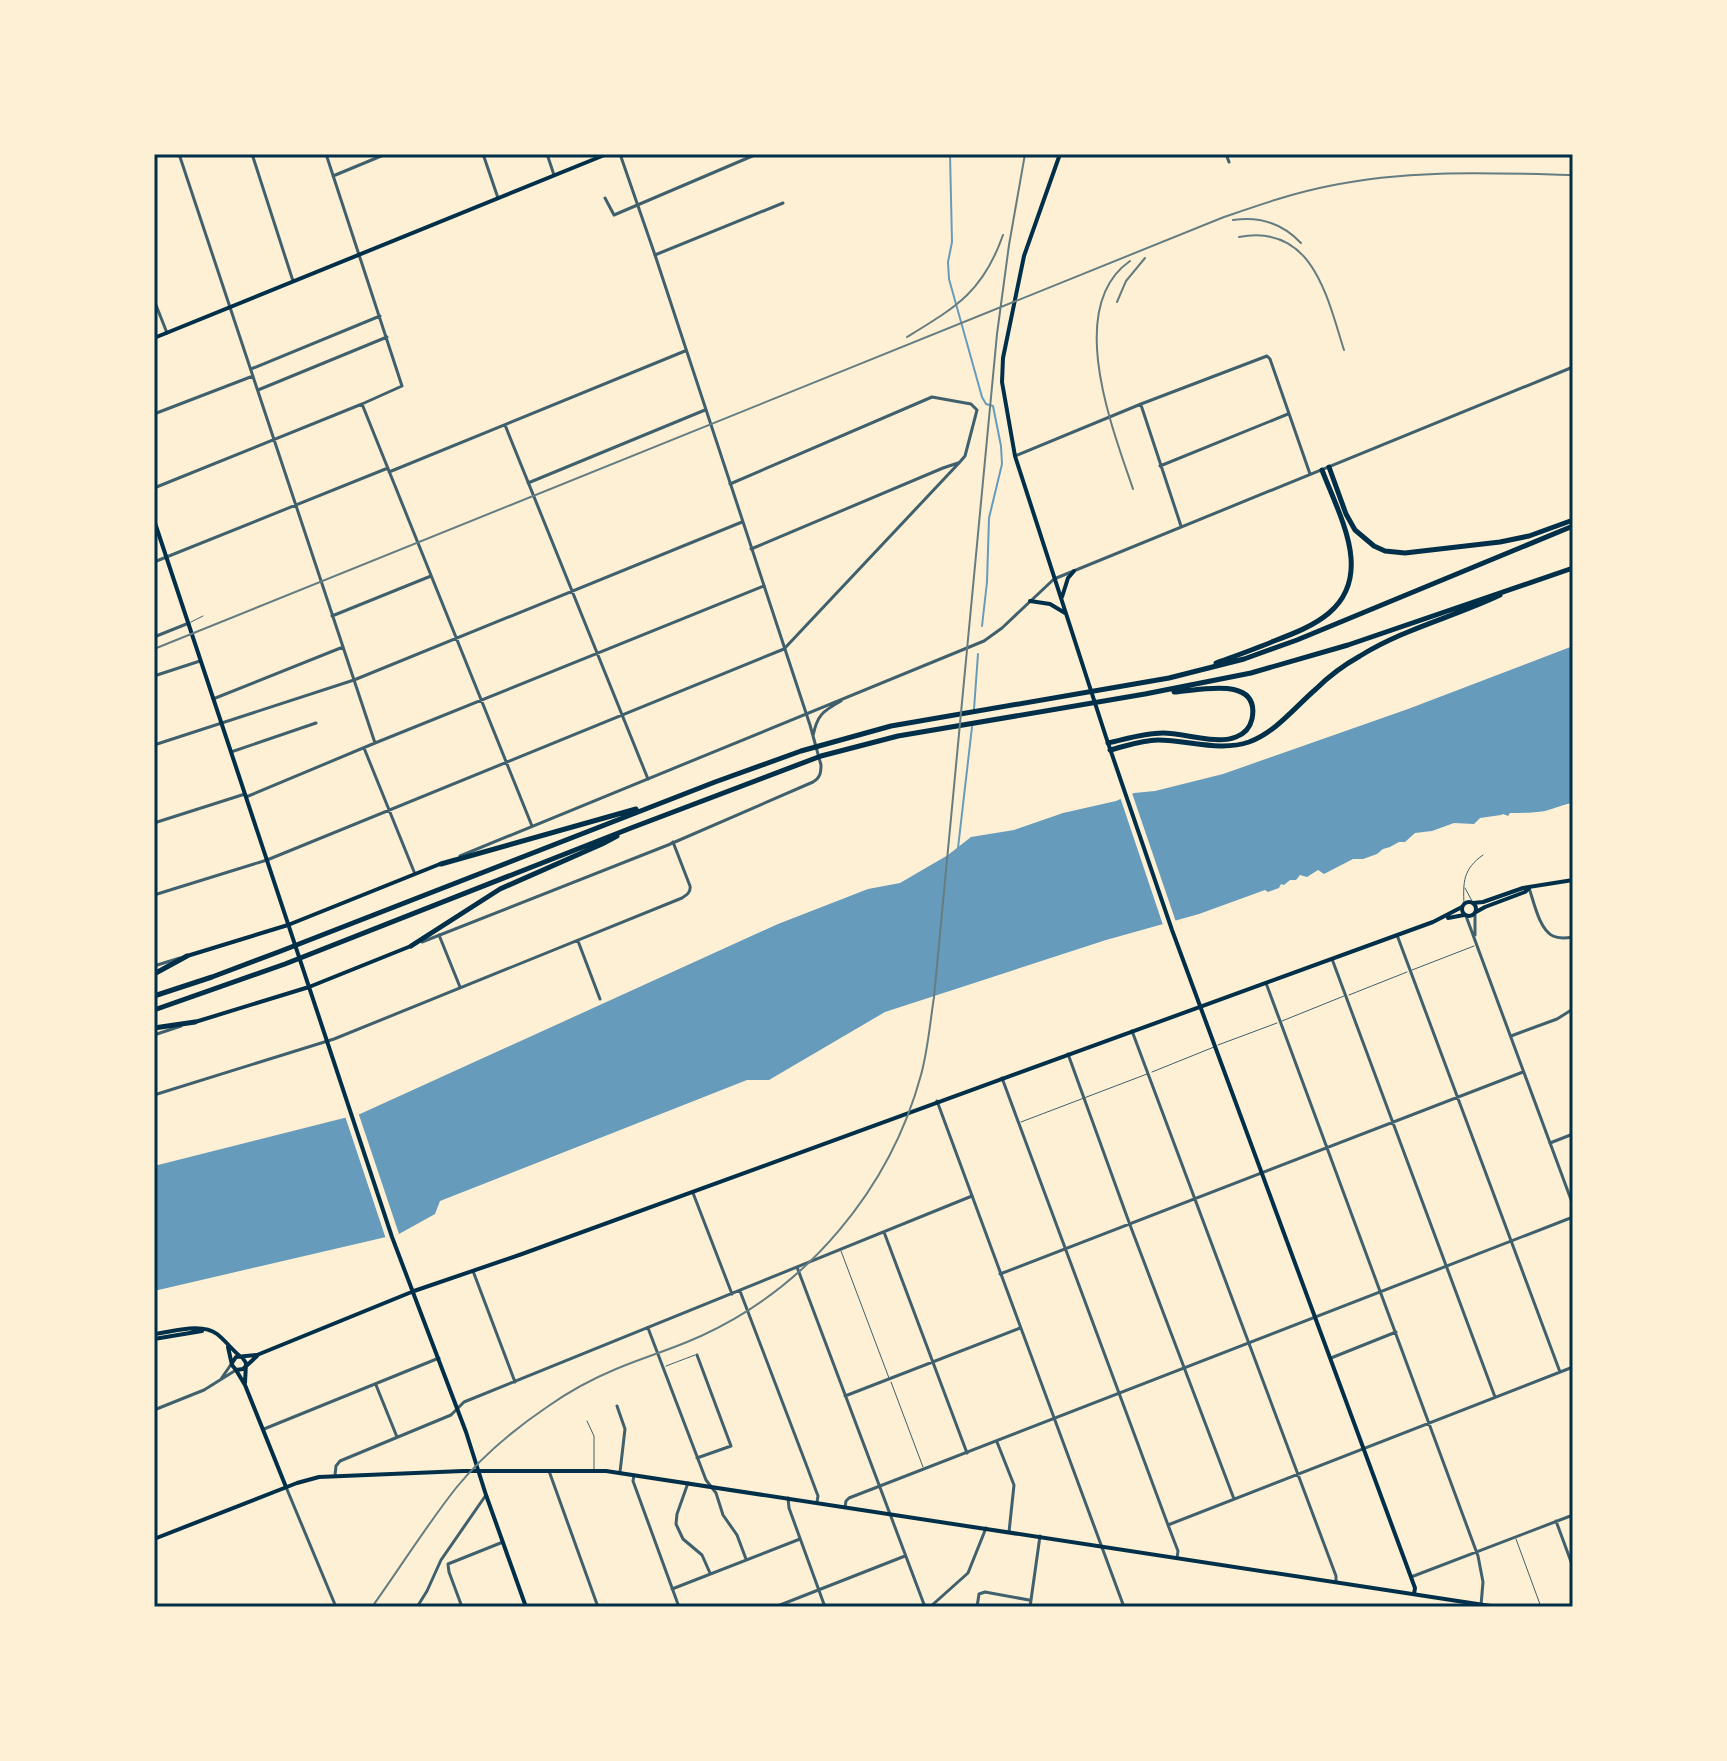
<svg xmlns="http://www.w3.org/2000/svg" width="1727" height="1761" font-family="Jost,sans-serif">
<style>
.water{fill:#669bbc}
.pier{fill:#fdf0d5}
.lines{fill:none;stroke-linecap:round;stroke-linejoin:round}
.stream{stroke:#669bbc;stroke-width:2}
.service{stroke:#3f606c;stroke-width:1}
.minor{stroke:#3f606c;stroke-width:3}
.tertiary{stroke:#3f606c;stroke-width:3}
.secondary{stroke:#003049;stroke-width:4}
.primary{stroke:#003049;stroke-width:4}
.motorway{stroke:#003049;stroke-width:5}
.rail{stroke:#657d81;stroke-width:2}
.neatline{fill:none;stroke:#003049;stroke-width:3}
</style>
<rect width="100%" height="100%" fill="#fdf0d5"/>
<path class="water" d="M1573 646V803C1563 804 1554 809 1545 811 1533 813 1522 813 1510 813L1508 816 1503 814 1501 815 1480 818 1474 824 1454 823 1432 831 1415 833 1405 842H1399L1390 847 1383 849 1377 854 1363 859H1353L1324 874 1318 870 1307 877 1300 875 1296 880H1290L1284 885 1281 884 1279 888 1268 892 1265 890 1199 914 1106 940 885 1012 769 1080H747L440 1201 435 1214 399 1234 154 1291V1166L360 1114 778 924 868 889 900 883 948 855 971 837 1014 830 1063 813 1116 801 1134 793 1155 791 1223 774 1408 709Z"/>
<path class="pier" d="M1132 793 1177 925 1164 928 1120 797Z
M358 1112 399 1234 386 1239 345 1116Z"/>
<g class="lines">
<path class="stream" d="M950 154 952 242 948 262 949 279 982 397 986 404 993 406 1001 446 1002 464 989 518 987 582 982 626
M974 709 978 654
M958 848 972 727"/>
<path class="service" d="M191 622 203 616
M1465 888 1472 901
M1464 904C1463 882 1463 869 1483 855
M1412 970 1474 946
M1349 995 1407 972
M1282 1021 1344 996
M1218 1045 1277 1023
M1152 1072 1214 1047
M1021 1122 1147 1074
M841 1251 889 1378
M666 1366 695 1355
M891 1382 923 1467
M587 1421 594 1436V1469
M1516 1539 1541 1607"/>
<path class="minor" d="M179 154 375 743
M252 154 293 281
M483 154 498 198
M547 154 554 175
M1226 154 1229 162
M333 176 386 154
M605 198 614 215 757 154
M655 255 783 203
M154 300 167 333
M251 369 380 316
M258 390 387 337
M362 404 532 826
M1141 405 1181 526
M154 414 253 376
M505 425 648 779
M1015 456 1141 404 1267 356 1270 359 1310 474
M1160 466 1288 414
M389 472 685 351
M528 483 705 410
M154 488 362 404 402 386 326 154
M751 549 943 468 958 463
M154 562 388 468
M332 616 431 576
M154 676 200 661
M213 699 343 647
M154 745 354 680 742 522
M364 748 415 874
M231 752 316 723
M246 797 375 743 764 586
M154 823 245 794
M267 860 784 649 959 463 965 456 977 410 971 404 932 397 730 484
M1529 888C1534 902 1539 929 1553 936 1559 939 1567 938 1573 937
M439 935 460 987
M1397 935 1560 1372
M578 941 600 999
M1332 959 1495 1397
M1266 983 1478 1556 1483 1582 1481 1605
M1132 1031 1336 1576V1582
M1511 1036 1557 1019 1573 1009
M1068 1054 1130 1225 1234 1499
M1002 1078 1168 1525 1178 1551 1177 1558
M154 1095 334 1039 682 898C687 895 691 892 690 886L673 842
M1550 1143 1573 1134
M693 1193 732 1294
M884 1232 967 1453
M797 1267 925 1607
M473 1271 515 1382
M1000 1274 1523 1072
M740 1291 806 1464 818 1496 817 1502
M648 1328 706 1480 716 1493 723 1515 737 1535 746 1559
M697 1355 731 1446 697 1458
M1331 1358 1396 1332
M376 1385 397 1437
M845 1396 1020 1328
M617 1406 625 1429 620 1472
M264 1429 439 1358
M997 1442 1014 1485 1009 1532
M549 1471 598 1607
M335 1475 336 1466 340 1461 451 1415 464 1402 972 1196
M634 1475 633 1481 679 1607
M688 1483 677 1514 676 1524 683 1539 702 1555 710 1573
M788 1498 789 1508 825 1607
M1556 1521 1573 1567
M1168 1525 1573 1367
M1411 1577 1573 1515
M672 1589 800 1539
M462 1607 449 1572 448 1564 503 1542
M775 1607 905 1556
M977 1607 979 1594 985 1592 1029 1600
M1030 1607 1040 1536"/>
<path class="tertiary" d="M154 637 189 623
M813 736C817 715 823 711 841 701
M460 856 984 641 1002 628 1054 579 1573 367
M154 895 267 860
M1466 916 1573 1205
M1475 935V914
M422 942 668 845 813 782C820 778 821 773 821 765L810 725 655 255 620 154
M154 966 180 958
M154 1035 181 1026
M937 1101 1124 1607
M221 1379 232 1363
M154 1410 204 1390 236 1370
M286 1487 336 1607
M845 1507 846 1501 849 1498 1573 1217
M417 1607 427 1591 441 1560 486 1495
M930 1607 968 1573 986 1528"/>
<path class="secondary" d="M1060 154 1024 256 1003 358 1002 382 1015 456 1106 737 1172 930 1415 1588 1414 1594
M154 338 607 154
M154 520 392 1237 466 1432 486 1495 526 1607
M1062 597 1068 578 1074 571
M1030 601 1050 604 1065 613
M1462 909a7 7 0 1 1 14 0a7 7 0 1 1-14 0Z
M1473 903 1483 902 1523 888 1573 880
M1476 912 1485 907 1525 892 1529 888
M1448 918 1464 915
M187 956 288 925 440 864
M195 1022 309 987 411 946
M154 1334C172 1332 201 1322 217 1334 226 1341 232 1350 241 1357
M154 1339 202 1331
M228 1347 232 1365 236 1370 243 1369 257 1356
M242 1357 246 1363 245 1383
M232 1363 236 1357 257 1355 414 1291 522 1254 1433 922 1462 907
M236 1370 245 1385 286 1487"/>
<path class="primary" d="M154 1539 297 1483 319 1477 463 1471H606L1497 1607"/>
<path class="motorway" d="M1329 467 1346 514 1355 530 1374 546 1385 551 1405 553 1500 542 1529 536 1573 520
M1216 663C1235 656 1255 649 1274 641 1314 626 1355 609 1351 558 1349 530 1332 496 1322 470
M1108 743C1126 739 1144 733 1163 733 1184 733 1217 745 1236 737 1244 734 1250 728 1252 719 1261 674 1197 691 1174 692
M1110 750C1126 746 1142 740 1158 740 1188 740 1220 752 1249 742 1276 732 1295 707 1316 689 1329 676 1344 665 1360 656 1403 629 1454 617 1500 595
M441 864 636 809
M411 946 500 889 602 844 617 836
M154 974 187 956
M154 996 212 977 281 951 715 782 801 751 891 726 1169 678 1244 659 1297 640 1573 526
M154 1010 285 964 631 828 821 756 898 736 1145 694 1251 673 1348 645 1573 568
M154 1028 195 1022"/>
<path class="rail" d="M1233 220C1259 216 1282 223 1301 243
M1239 237C1313 223 1327 297 1344 350
M1130 261C1064 307 1113 430 1133 489
M1117 302 1126 281 1145 258
M907 337C956 307 983 292 1003 235
M154 649 1224 217C1259 205 1293 193 1329 186 1409 169 1492 173 1573 175
M372 1607C400 1568 426 1526 456 1488 482 1456 513 1430 547 1407 568 1392 592 1379 616 1369 644 1357 673 1349 701 1336 808 1287 890 1189 921 1075 928 1049 930 1023 934 997L997 334 1009 245 1025 154"/>
</g>
<rect width="1727" height="1761" fill="none" stroke="#fdf0d5" stroke-width="312"/>
<rect x="156" y="156" width="1415" height="1449" class="neatline"/>
</svg>
